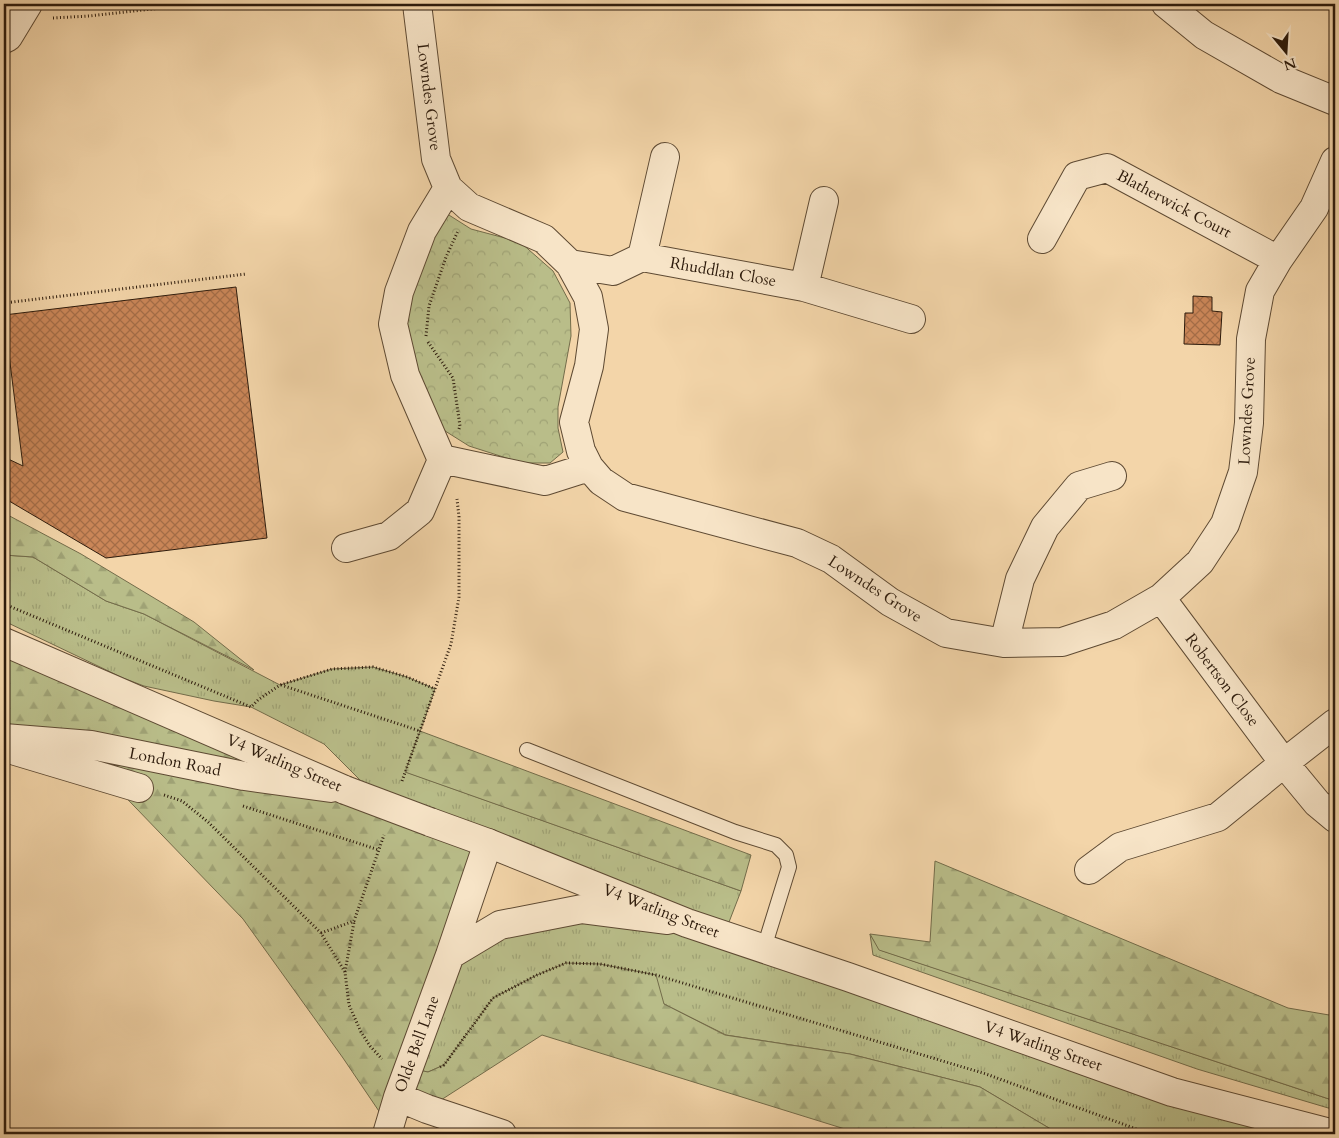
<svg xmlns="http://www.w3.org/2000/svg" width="1339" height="1138" font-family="Cardo,serif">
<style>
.grass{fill:url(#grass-tufts);stroke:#736c4a}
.forest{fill:url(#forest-firs);stroke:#736c4a}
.park{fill:url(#park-crowns);stroke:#736c4a}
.building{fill:url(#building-cross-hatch);stroke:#2d1b0c}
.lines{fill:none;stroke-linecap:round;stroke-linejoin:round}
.service-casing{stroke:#5e4a33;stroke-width:16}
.minor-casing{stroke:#5e4a33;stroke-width:30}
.tertiary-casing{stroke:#5e4a33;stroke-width:30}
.path{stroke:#2d1b0c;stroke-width:3;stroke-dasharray:1 2.5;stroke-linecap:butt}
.service{stroke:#f7e4c7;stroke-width:14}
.minor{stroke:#f7e4c7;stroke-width:28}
.tertiary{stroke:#f7e4c7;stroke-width:28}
.tertiary-bridge-casing{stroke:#5e4a33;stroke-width:30;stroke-linecap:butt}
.tertiary-bridge{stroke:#f7e4c7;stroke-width:28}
.labels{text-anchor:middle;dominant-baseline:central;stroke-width:4;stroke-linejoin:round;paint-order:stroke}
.street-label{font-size:16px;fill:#2d1b0c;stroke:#f7e4c7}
</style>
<defs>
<pattern id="grass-tufts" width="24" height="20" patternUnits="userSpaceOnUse" patternTransform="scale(1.25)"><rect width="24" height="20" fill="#b9bd89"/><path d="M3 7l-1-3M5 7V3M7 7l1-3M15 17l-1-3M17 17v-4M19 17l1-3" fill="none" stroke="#9fa275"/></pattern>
<pattern id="forest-firs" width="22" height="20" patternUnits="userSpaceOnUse" patternTransform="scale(1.25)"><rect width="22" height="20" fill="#b9bd89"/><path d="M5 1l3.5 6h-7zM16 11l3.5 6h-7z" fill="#9fa275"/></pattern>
<pattern id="park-crowns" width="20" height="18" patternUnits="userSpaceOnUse" patternTransform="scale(1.25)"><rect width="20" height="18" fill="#b9bd89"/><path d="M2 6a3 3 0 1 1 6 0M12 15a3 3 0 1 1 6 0" fill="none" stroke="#9fa275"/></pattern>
<pattern id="building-cross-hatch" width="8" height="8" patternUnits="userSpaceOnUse" patternTransform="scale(1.25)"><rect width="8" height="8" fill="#ca8658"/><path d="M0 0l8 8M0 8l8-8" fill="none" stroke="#a46d47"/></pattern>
</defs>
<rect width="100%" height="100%" fill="#f3d5a9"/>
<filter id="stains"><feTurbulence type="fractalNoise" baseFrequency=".004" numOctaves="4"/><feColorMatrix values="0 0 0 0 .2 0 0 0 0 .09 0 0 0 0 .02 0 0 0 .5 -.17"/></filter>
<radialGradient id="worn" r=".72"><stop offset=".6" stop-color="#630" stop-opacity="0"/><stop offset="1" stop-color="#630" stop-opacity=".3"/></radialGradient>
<path class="grass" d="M4 555 33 557 106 601 144 614 280 685 332 669 373 667 407 677 435 689 406 772 741 891 724 935 1334 1134H1059L980 1087 850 1054 726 1035 664 1004 537 975 493 998 444 1065 428 1072 408 1068 450 955 582 909 684 922 392 812 324 744 251 707 214 701 144 686 123 678 4 621Z
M870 934 880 950 1335 1101V1110L1197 1069 873 955Z"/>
<path class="forest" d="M4 513 81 554 194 622 254 670 144 614 106 601 33 557 4 555Z
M4 642 488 843 409 1068 428 1072 444 1065 493 998 537 975 566 963 600 964 656 975 664 1004 725 1035 850 1054 980 1087 1059 1134H861L542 1035 427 1109 398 1097 389 1126 343 1058 243 919 108 779 4 748Z
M420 731 751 855 741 891 405 772Z
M935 861 1288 1008 1335 1016V1101L879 950 870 934 930 942Z"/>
<path class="park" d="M441 210 471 229 520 242 553 271 570 303 571 336 558 407V428L563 452 550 463H522L469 446 442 429 428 413 406 327 407 296Z"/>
<path class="building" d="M236 287 267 538 106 558 4 498V457L23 466 4 315Z
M1193 296 1212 297V311L1222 312 1220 345 1184 344 1185 313H1193Z"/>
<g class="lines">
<g class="service-casing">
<path id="service" d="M527 750 735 832 776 845 786 855 789 867 764 948"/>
</g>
<g class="minor-casing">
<path id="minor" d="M417 4 436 159 448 188 469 207 544 239 570 264 588 297 594 329 589 366 574 422 581 451 589 467 601 481 625 497 797 543 831 559 890 602 946 633 1004 643 1062 642 1114 625 1161 598 1200 562 1225 524 1243 472 1249 423 1251 339 1260 291 1278 260 1314 208 1335 161
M1166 4 1204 35 1281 79 1335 101
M4 39 8 37 28 4
M1042 239 1077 176 1107 168 1278 260
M642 257 804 287 824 201
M570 264 613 271 642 257 665 157
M804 287 911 319
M442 460 451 461 545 481 589 467
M346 548 389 536 420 511 442 460 405 375 393 324 399 292 422 231 448 188
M1161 598 1284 763 1317 803 1335 818
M1004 643 1020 579 1045 527 1079 486 1112 476
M4 738 91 745 244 776 331 788
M12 750 139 788
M1089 870 1120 847 1218 817 1284 763 1335 723
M450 955 500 925 582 909 668 920
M398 1097 427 1109 502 1134
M387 1134 398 1097 450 955 488 843"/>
</g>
<g class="tertiary-casing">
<path id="tertiary" d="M4 642 345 790
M430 822 488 843 687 923 848 977 1172 1092 1334 1134"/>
</g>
<path class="path" d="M53 18 89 16 179 6
M4 246 8 279
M4 303 246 274
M4 334H7
M426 336 429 306 446 257 458 231
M428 342 453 378 460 426 459 429
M4 604 251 707 258 700 280 685 332 669 373 667 407 677 435 689
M281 685 420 731
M402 781 451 644 459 597V517L457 499
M164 795 182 801 208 822 321 933 345 972 349 1005 361 1032 370 1046 382 1059
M243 806 379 850
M321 933 354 921 384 835
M345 972 354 922
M440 1067 444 1065 493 998 537 975 566 963 600 964 656 975 986 1074 1150 1134"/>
<use href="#service" class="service"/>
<use href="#minor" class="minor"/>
<use href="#tertiary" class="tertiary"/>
<g class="tertiary-bridge-casing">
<path id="tertiary-bridge" d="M345 790 430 822"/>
</g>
<use href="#tertiary-bridge" class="tertiary-bridge"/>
</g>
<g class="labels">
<g class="street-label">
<text transform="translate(429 97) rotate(83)">Lowndes Grove</text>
<text transform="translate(1174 204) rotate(28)">Blatherwick Court</text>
<text transform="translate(723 272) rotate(10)">Rhuddlan Close</text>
<text transform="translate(1247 411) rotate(-87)">Lowndes Grove</text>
<text transform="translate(875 589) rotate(33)">Lowndes Grove</text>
<text transform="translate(1222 680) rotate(53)">Robertson Close</text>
<text transform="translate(175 762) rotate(11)">London Road</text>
<text transform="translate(284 763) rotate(23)">V4 Watling Street</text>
<text transform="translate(661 911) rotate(21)">V4 Watling Street</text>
<text transform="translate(417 1044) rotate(-70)">Olde Bell Lane</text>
<text transform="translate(1043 1046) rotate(19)">V4 Watling Street</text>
</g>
</g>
<rect width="1339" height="1138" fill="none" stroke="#f3d5a9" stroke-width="20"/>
<rect x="5" y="5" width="1329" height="1128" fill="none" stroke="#2d1b0c" stroke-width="2.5"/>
<rect x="10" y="10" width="1319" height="1118" fill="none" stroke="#2d1b0c"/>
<g transform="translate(1286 52) rotate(162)" stroke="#f7e4c7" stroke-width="4" paint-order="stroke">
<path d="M0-4L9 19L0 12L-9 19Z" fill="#2d1b0c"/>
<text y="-8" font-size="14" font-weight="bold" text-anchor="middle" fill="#2d1b0c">N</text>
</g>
<rect width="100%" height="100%" filter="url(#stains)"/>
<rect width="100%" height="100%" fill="url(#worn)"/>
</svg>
